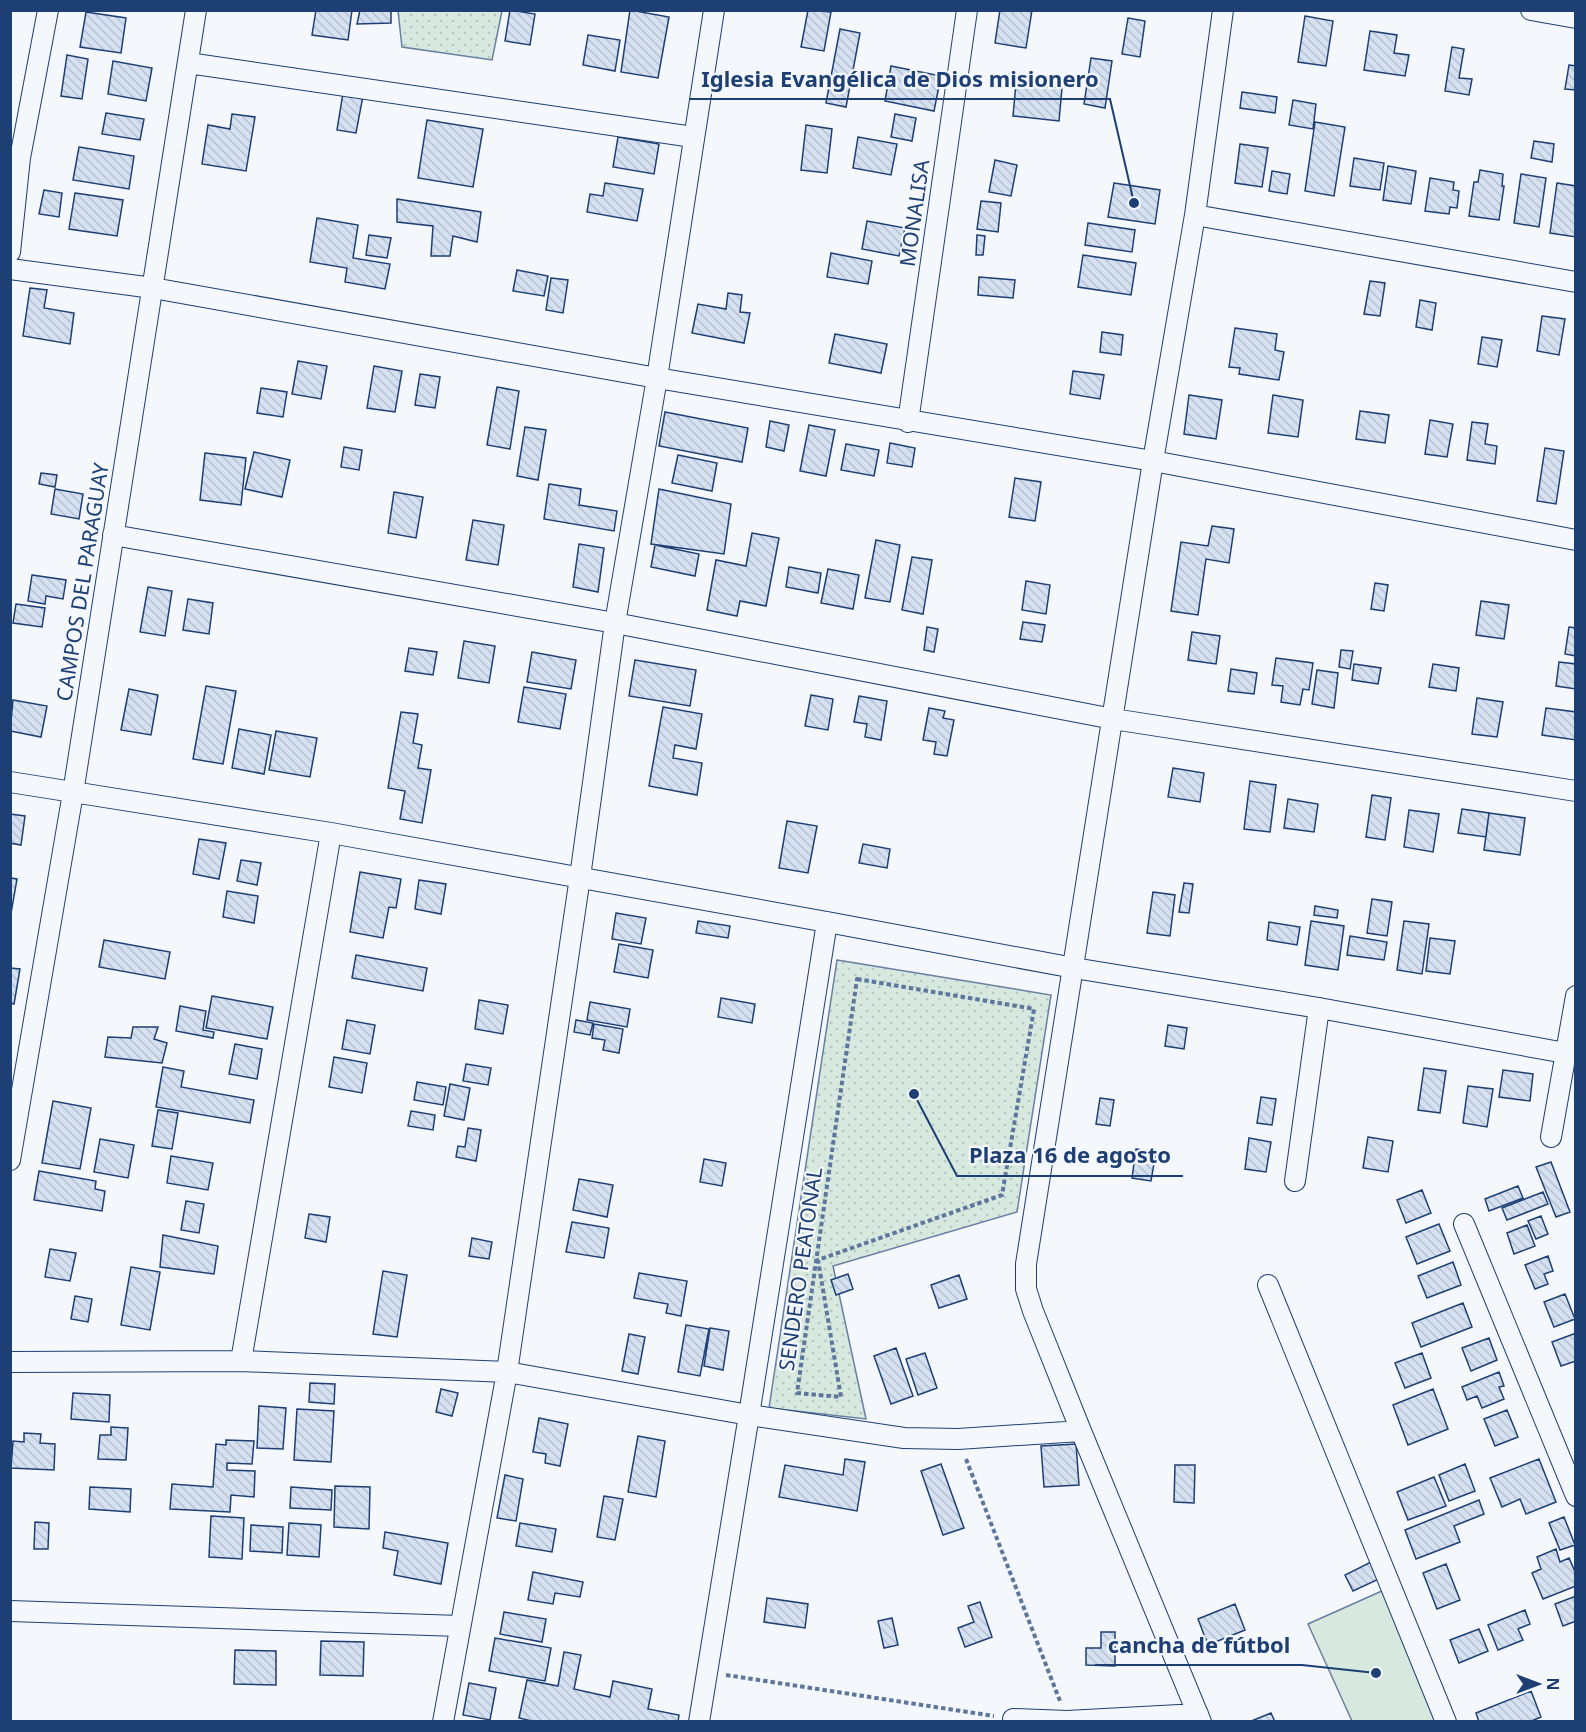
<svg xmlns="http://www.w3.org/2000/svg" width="1586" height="1732" font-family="'Noto Sans',sans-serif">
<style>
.green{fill:#d7e8df;stroke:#687fa3;stroke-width:1.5}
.park{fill:url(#park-dots);stroke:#687fa3;stroke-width:1.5}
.building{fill:url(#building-back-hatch);stroke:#1d3f73;stroke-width:1.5}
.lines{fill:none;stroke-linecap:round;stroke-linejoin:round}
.minor-casing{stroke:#1d3f73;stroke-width:22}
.path{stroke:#5e769c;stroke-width:4;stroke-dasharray:4.5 3;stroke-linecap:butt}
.minor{stroke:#f4f7fb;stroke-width:20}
.labels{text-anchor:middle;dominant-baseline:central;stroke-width:4.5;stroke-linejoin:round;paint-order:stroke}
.street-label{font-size:21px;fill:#1d3f73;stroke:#f4f7fb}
.leader{fill:none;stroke:#1d3f73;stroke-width:2}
.callout-dot{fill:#1d3f73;stroke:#f4f7fb;stroke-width:2}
.callout-label{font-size:22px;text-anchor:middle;font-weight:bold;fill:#1d3f73;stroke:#f4f7fb;stroke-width:4.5;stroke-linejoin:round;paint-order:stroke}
</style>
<defs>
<pattern id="park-dots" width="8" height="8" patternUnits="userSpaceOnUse" patternTransform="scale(1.5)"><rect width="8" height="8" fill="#d7e8df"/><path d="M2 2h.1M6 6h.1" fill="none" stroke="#b8c8c3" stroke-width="1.8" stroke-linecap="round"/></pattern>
<pattern id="building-back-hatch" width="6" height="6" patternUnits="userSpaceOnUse" patternTransform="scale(1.5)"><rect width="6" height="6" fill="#d5e0f0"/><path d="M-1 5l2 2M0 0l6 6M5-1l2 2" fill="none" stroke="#b6c1d1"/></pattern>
</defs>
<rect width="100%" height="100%" fill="#f4f7fb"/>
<path class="green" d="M1384 1590 1443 1721H1352L1308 1624Z"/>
<path class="park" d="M398 11H502L492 60 402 47Z
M837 960 1051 995 1017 1212 833 1266 866 1419 769 1408Z"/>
<path class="building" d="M316 10H352L348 40 312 35Z
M360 10H391V23L357 24Z
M510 10 535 14 530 45 505 41Z
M630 10 669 17 658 78 621 72Z
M808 10 831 12 824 51 801 47Z
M1000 10H1032L1026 48 995 43Z
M86 12 126 18 121 53 80 47Z
M1305 16 1333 21 1326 66 1298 62Z
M1128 18 1145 21 1140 57 1122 54Z
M840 29 860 33 846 107 826 103Z
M1370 31 1397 35 1394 53 1409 55 1405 76 1364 70Z
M588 35 620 40 615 71 583 65Z
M1452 47 1464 49 1459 78 1472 79 1469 95 1445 91Z
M67 55 88 59 82 99 61 96Z
M1091 58 1112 61 1105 108 1084 104Z
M113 61 152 68 146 101 108 94Z
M1569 65 1576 66V90L1565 89Z
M891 66 941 76 934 111 885 101Z
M1016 83 1062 88 1059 121 1013 116Z
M1242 92 1277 97 1275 113 1240 108Z
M343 93 363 96 356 133 337 130Z
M1293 100 1316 104 1313 129 1289 125Z
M106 113 144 119 140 140 102 134Z
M232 114 255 117 246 171 202 164 208 125 230 129Z
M895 114 916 118 912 141 891 137Z
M427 120 483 129 473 187 418 178Z
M1315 122 1345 127 1334 196 1305 191Z
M806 125 832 129 827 173 801 170Z
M618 137 659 144 654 174 613 167Z
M858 137 897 144 891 175 853 168Z
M1534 141 1554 144 1552 162 1531 158Z
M1240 144 1268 148 1262 187 1235 183Z
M79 147 134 156 129 189 73 180Z
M1354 158 1384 163 1380 190 1350 186Z
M995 160 1017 165 1011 196 989 192Z
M1388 166 1416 171 1411 204 1383 200Z
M1480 170 1503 174 1502 186H1504L1499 220 1469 216 1474 182H1478Z
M1272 171 1290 174 1287 194 1269 191Z
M1521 174 1546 178 1539 227 1514 223Z
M1430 178 1454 182 1453 190 1459 191 1457 208 1450 207 1449 214 1425 211Z
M605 183 643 189 637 221 587 212 590 194 603 196Z
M1114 183 1160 190 1155 224 1108 217Z
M1557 183 1576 186V237L1550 233Z
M44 190 62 193 59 217 39 214Z
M75 193 123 200 117 236 69 229Z
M397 199 481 212 477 242 453 236 450 256H431L433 226 397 222Z
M981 201 1001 203 998 232 977 229Z
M317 218 358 225 353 258 390 264 385 289 345 282 347 268 310 262Z
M867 221 905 228 899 256 862 249Z
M1088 223 1135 230 1132 252 1085 245Z
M369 235 391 238 387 258 366 255Z
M977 235 985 236 983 255H976Z
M831 253 872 261 868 284 827 277Z
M1083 255 1136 263 1131 295 1078 287Z
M517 270 548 276 544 296 513 291Z
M979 277 1015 280 1013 298 978 295Z
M551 278 568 280 563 313 546 310Z
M1370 281 1385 283 1380 316 1364 314Z
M30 288 47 290 44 308 74 313 70 344 23 336Z
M728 293 742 295 740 312 750 313 744 343 692 333 698 304 726 309Z
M1420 300 1436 303 1432 330 1416 327Z
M1542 316 1565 319 1559 355 1537 351Z
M1235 328 1277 334 1275 350 1284 352 1279 380 1239 374 1240 368 1229 367Z
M1102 332 1123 335 1121 355 1100 352Z
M835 334 887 344 881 373 829 363Z
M1482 337 1502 340 1497 367 1478 364Z
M298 361 327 366 321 399 292 394Z
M374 366 402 371 395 412 367 408Z
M1073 371 1104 375 1100 399 1070 394Z
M420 374 440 377 435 408 415 405Z
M497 387 519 391 510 449 487 445Z
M261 388 287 392 283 417 257 413Z
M1189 395 1222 400 1216 439 1184 434Z
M1273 395 1303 400 1298 437 1268 433Z
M1360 411 1389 415 1385 443 1356 439Z
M665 412 748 428 742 462 659 446Z
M1430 420 1453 424 1447 457 1425 454Z
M770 421 789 425 784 451 766 447Z
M1472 422 1488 424 1485 444 1497 446 1495 464 1467 460Z
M809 425 835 430 826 476 800 471Z
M525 427 546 430 538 480 517 476Z
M890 443 915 448 912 467 887 463Z
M846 444 879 450 874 476 841 470Z
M344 447 362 450 359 470 341 467Z
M1545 448 1564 451 1556 504 1537 501Z
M254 452 290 460 282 497 245 489Z
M205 453 246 458 241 505 200 500Z
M678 455 717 463 712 491 672 483Z
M41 473 57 475 55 487 39 484Z
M1015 478 1041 482 1035 521 1009 517Z
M549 484 581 489 579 505 617 511 614 531 544 519Z
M55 489 83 494 79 519 51 514Z
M659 489 731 504 724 554 651 544Z
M394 492 423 497 416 538 388 533Z
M473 520 504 525 498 565 466 560Z
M1212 526 1234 529 1229 563 1206 559 1198 615 1171 611 1181 542 1208 546Z
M752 533 779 538 766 606 740 601 737 616 707 610 716 560 746 566Z
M876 540 900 545 890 602 865 598Z
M579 544 604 548 598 592 573 587Z
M655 545 699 554 695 576 651 567Z
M912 557 932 560 923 614 902 610Z
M789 567 821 573 818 593 786 587Z
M828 569 859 575 853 609 821 603Z
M32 575 66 580 63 599 46 596 45 604 28 601Z
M1026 581 1050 585 1046 614 1022 610Z
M1375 583 1388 585 1384 611 1371 609Z
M148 587 172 591 165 636 140 632Z
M188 599 213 603 209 634 183 630Z
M1481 601 1509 605 1504 639 1476 635Z
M16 604 45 608 42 627 13 623Z
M1023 622 1045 625 1042 642 1020 639Z
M927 627 938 629 934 652 924 650Z
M1569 627 1576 628V656L1565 654Z
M1192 632 1220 636 1216 664 1188 660Z
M464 641 495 646 489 683 458 678Z
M409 648 437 652 433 675 405 671Z
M1341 650 1353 651 1350 669 1339 667Z
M532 652 576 660 571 689 527 682Z
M1276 658 1313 663 1309 690 1303 689 1300 705 1281 702 1283 686 1272 685Z
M635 660 696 670 690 706 629 696Z
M1559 662 1576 664V689L1556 686Z
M1354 664 1381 668 1378 684 1352 680Z
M1433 664 1459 668 1456 691 1429 687Z
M1231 669 1257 673 1254 694 1228 691Z
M1317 670 1338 673 1334 708 1312 704Z
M206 686 236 691 223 764 193 759Z
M524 687 566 694 560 729 518 722Z
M129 689 158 695 151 735 121 730Z
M811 695 833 699 828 730 805 726Z
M859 696 887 701 881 740 865 737 867 724 854 722Z
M1477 698 1503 702 1497 737 1472 734Z
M13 700 47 706 41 737 10 731Z
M663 707 702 714 696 749 675 745 673 758 702 763 697 795 649 786Z
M929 708 945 711 943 718 954 720 947 756 934 754 936 742 923 740Z
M1546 708 1576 712V740L1542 735Z
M401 712 418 714 413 743 422 745 418 768 431 770 422 823 400 819 405 791 388 788Z
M239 729 271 735 264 774 232 768Z
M276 731 317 738 310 777 269 770Z
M1173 768 1204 773 1200 802 1168 797Z
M1250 781 1276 785 1270 832 1244 829Z
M1372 795 1391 798 1385 840 1366 837Z
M1288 799 1318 804 1314 832 1284 828Z
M1462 809 1489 813 1486 837 1458 833Z
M1409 810 1439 814 1433 852 1404 847Z
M1489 813 1525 818 1520 855 1484 850Z
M10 814 25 816 21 845 10 843Z
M787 821 817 826 808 873 779 868Z
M199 839 226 843 219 879 193 874Z
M863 844 890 849 887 868 859 863Z
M241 860 261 863 257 885 237 881Z
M360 872 401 879 396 908 389 907 383 938 350 932Z
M10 878 17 879 10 919Z
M419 880 446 884 441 914 415 909Z
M1184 883 1193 884 1189 913 1179 912Z
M227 891 258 896 254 923 223 917Z
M1153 892 1175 895 1170 936 1147 933Z
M1372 899 1392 902 1387 936 1367 933Z
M1315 906 1338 910 1337 918 1314 915Z
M616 913 646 918 641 944 612 939Z
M698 921 730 926 728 938 696 933Z
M1311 921 1344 926 1338 970 1305 965Z
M1404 921 1429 924 1422 974 1397 970Z
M1269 922 1300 927 1297 945 1267 940Z
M1350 936 1387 942 1384 960 1347 955Z
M1430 938 1455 941 1450 974 1426 971Z
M104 940 170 952 165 979 99 967Z
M619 944 653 950 648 978 614 972Z
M356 955 427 968 423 991 352 978Z
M10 968 20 969 14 1004 10 1003Z
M212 996 273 1007 267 1039 206 1028Z
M721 998 755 1004 752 1023 718 1017Z
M479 1000 508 1005 503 1034 475 1029Z
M590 1002 630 1009 627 1027 587 1020Z
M180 1006 206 1011 203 1030 214 1032 213 1038 176 1031Z
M347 1020 375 1025 370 1054 342 1049Z
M576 1020 593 1023 590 1035 574 1032Z
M594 1024 623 1029 619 1053 603 1050 605 1040 592 1038Z
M1168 1025 1187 1028 1184 1049 1165 1046Z
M133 1027H158L154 1039 167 1043 162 1063 105 1057 108 1037 131 1038Z
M235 1044 262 1049 257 1079 229 1074Z
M334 1057 367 1063 362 1093 329 1087Z
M466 1064 491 1068 488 1085 463 1081Z
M163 1067 184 1071 181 1087 254 1100 250 1123 156 1107Z
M1424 1068 1446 1071 1440 1113 1418 1110Z
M1503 1070 1533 1074 1530 1101 1499 1097Z
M417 1082 446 1087 443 1105 414 1100Z
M450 1084 470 1088 464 1120 444 1116Z
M1468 1086 1493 1089 1487 1127 1463 1123Z
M1261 1097 1276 1099 1272 1125 1257 1123Z
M1100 1098 1114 1100 1110 1126 1096 1124Z
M53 1101 91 1108 80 1169 42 1163Z
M158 1110 178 1113 172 1149 152 1146Z
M411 1111 435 1115 433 1130 408 1126Z
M468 1128 481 1130 476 1161 456 1157 458 1146 465 1147Z
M1368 1137 1393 1141 1388 1172 1363 1168Z
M1249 1138 1271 1142 1266 1172 1245 1169Z
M100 1139 134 1145 128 1178 94 1172Z
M1136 1149 1156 1152 1151 1181 1132 1178Z
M171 1156 213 1163 208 1190 167 1183Z
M704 1159 726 1163 722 1186 700 1182Z
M1551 1162 1570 1212 1556 1217 1536 1167Z
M39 1171 96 1181 95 1189 105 1191 102 1211 34 1200Z
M579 1179 613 1185 607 1217 573 1210Z
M1518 1186 1523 1198 1489 1211 1485 1199Z
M1422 1190 1431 1213 1406 1223 1397 1200Z
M1543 1192 1548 1204 1507 1220 1502 1208Z
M186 1201 204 1204 199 1233 181 1230Z
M309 1214 330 1217 326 1242 305 1238Z
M1541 1216 1548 1234 1536 1239 1528 1221Z
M572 1222 609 1228 604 1258 566 1252Z
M1439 1224 1450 1251 1417 1264 1406 1237Z
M1527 1225 1535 1246 1514 1254 1507 1233Z
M163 1235 218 1246 214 1274 160 1267Z
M472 1238 492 1242 489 1259 469 1256Z
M50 1249 76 1253 70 1281 45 1277Z
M1548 1256 1553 1271 1544 1274 1548 1284 1535 1289 1525 1265Z
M1453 1262 1461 1285 1427 1298 1418 1276Z
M131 1267 160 1272 150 1330 121 1325Z
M383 1271 407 1275 397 1337 373 1334Z
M639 1273 687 1281 681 1316 666 1313 668 1304 634 1298Z
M848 1274 853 1289 836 1295 831 1280Z
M959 1275 967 1299 939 1308 931 1285Z
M1565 1294 1575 1319 1554 1327 1544 1302Z
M75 1296 92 1299 88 1322 71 1319Z
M1463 1303 1472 1327 1421 1347 1412 1323Z
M686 1325 709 1329 700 1376 678 1372Z
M710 1328 729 1331 723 1370 704 1366Z
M1576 1333V1361L1561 1366 1552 1342Z
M629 1334 645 1337 638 1374 622 1371Z
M1489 1338 1497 1360 1471 1371 1462 1348Z
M896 1348 913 1396 891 1404 874 1356Z
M925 1353 937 1388 918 1395 906 1359Z
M1422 1353 1431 1378 1405 1388 1395 1363Z
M1499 1372 1504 1386 1499 1387 1504 1399 1482 1408 1477 1396 1467 1400 1462 1387Z
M310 1383 335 1384 334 1404 309 1402Z
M441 1389 458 1393 452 1416 436 1412Z
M1433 1389 1448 1429 1408 1445 1393 1405Z
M73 1393 110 1395 109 1422 71 1419Z
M259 1406 286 1408 283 1449 257 1448Z
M297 1409 334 1411 331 1462 294 1460Z
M1507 1410 1518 1437 1495 1446 1484 1419Z
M539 1418 568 1424 560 1466 545 1463 546 1454 533 1452Z
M111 1427 128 1428 126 1460 98 1459 100 1435H111Z
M24 1433 41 1434 40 1443 55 1444 54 1470 11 1468 13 1441 24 1442Z
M638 1436 665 1441 656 1497 628 1492Z
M226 1440 254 1441 252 1464 227 1463V1470L255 1471 254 1497 231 1495 230 1512 170 1509 172 1484 213 1487 216 1444 226 1445Z
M1076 1444 1079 1485 1044 1487 1041 1446Z
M845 1459 865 1462 857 1511 779 1497 785 1465 843 1475Z
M1539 1459 1556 1502 1526 1514 1520 1499 1502 1507 1490 1478Z
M941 1464 964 1528 943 1535 921 1471Z
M1465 1464 1475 1491 1449 1501 1439 1475Z
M1175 1465H1195L1194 1503 1174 1502Z
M505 1475 523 1479 516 1521 497 1518Z
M1434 1477 1446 1506 1408 1520 1397 1492Z
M335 1486 370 1487 369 1529 334 1527Z
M90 1487 131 1489 130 1512 89 1509Z
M291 1487 332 1490 331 1510 290 1508Z
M604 1496 623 1499 615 1540 597 1537Z
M1479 1500 1484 1514 1454 1526 1460 1542 1416 1559 1405 1530Z
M211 1516 244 1518 242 1559 209 1557Z
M1564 1517 1575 1545 1560 1550 1549 1523Z
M35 1522 49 1523 48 1549H34Z
M289 1523 321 1525 319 1557 287 1555Z
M520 1523 556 1529 552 1552 516 1546Z
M251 1525 283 1527 282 1553 250 1551Z
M385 1532 448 1543 441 1584 394 1575 398 1551 383 1548Z
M1556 1549 1560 1562 1569 1558 1576 1574V1586L1543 1599 1532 1573 1541 1569 1537 1557Z
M1371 1562 1379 1579 1353 1591 1345 1575Z
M1446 1564 1460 1600 1437 1609 1423 1573Z
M533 1572 583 1582 580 1597 555 1593 553 1604 528 1600Z
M1576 1596V1621L1563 1626 1555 1604Z
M767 1598 808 1604 805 1628 764 1622Z
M980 1602 992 1637 965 1647 958 1628 974 1622 968 1606Z
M1235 1604 1245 1630 1208 1645 1198 1619Z
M1525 1610 1530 1624 1518 1629 1523 1640 1498 1650 1488 1625Z
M504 1612 546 1619 542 1642 500 1634Z
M892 1618 898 1645 884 1648 878 1621Z
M1479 1629 1488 1651 1459 1663 1450 1640Z
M1101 1632H1115V1666L1086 1665V1648H1101Z
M495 1638 551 1648 545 1681 489 1671Z
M321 1641 364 1642 363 1676 320 1675Z
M235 1650 276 1651V1685L234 1684Z
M564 1652 581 1655 574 1689 610 1697 613 1681 652 1689 648 1709 679 1715 678 1722H536L519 1718 527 1680 558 1686Z
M469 1683 496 1688 490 1720 463 1715Z
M1531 1691 1541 1717 1529 1722H1479L1476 1713Z
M1271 1713 1275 1722H1249Z"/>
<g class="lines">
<g class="minor-casing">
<path id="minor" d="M1531 10 1576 18
M188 63 693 137
M1195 215 1576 282
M10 252 20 158 48 10
M10 269 153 288 657 378 1153 461 1576 540
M908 422 967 10
M113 535 615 623 1113 719 1576 791
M10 782 331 833 827 922 1074 968 1319 1008 1565 1053
M1551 1137 1576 996
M10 1160 73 793 196 10
M1295 1181 1319 1008
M1464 1224 1576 1496
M1268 1285 1446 1722
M241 1361 331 833
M10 1362 241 1361 507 1372 749 1415 904 1438 958 1439 1081 1431
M10 1611 460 1626
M1013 1719 1067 1721 1198 1714
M443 1722 507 1372 580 877 615 623 657 378 714 10
M699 1722 749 1415 827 922
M1201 1722 1081 1431 1033 1311 1026 1289V1264L1153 461 1195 215 1223 10"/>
</g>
<path class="path" d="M857 979 1034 1009 1002 1195 818 1260 841 1397 797 1393Z
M966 1459 1060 1701
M726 1675 994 1716"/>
<use href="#minor" class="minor"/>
</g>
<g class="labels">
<g class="street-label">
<text transform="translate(914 213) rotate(-82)">MONALISA</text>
<text transform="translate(82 582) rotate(-81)">CAMPOS DEL PARAGUAY</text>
<text transform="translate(800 1269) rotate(-82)">SENDERO PEATONAL</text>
</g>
</g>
<path class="leader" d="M1134 203L1110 99H689M914 1094L957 1176H1183M1376 1673L1302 1665H1095"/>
<g class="callout-dot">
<circle cx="1134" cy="203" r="6"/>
<circle cx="914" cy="1094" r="6"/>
<circle cx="1376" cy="1673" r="6"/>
</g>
<g class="callout-label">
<text x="900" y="87">Iglesia Evangélica de Dios misionero</text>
<text x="1070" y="1163">Plaza 16 de agosto</text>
<text x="1199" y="1653">cancha de fútbol</text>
</g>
<rect width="1586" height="1732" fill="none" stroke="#1d3f73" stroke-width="24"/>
<g transform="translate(1538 1684) rotate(90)" stroke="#f4f7fb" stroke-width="4.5" paint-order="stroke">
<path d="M0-4.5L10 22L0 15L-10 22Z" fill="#1d3f73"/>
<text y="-9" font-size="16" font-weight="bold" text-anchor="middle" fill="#1d3f73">N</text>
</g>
</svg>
